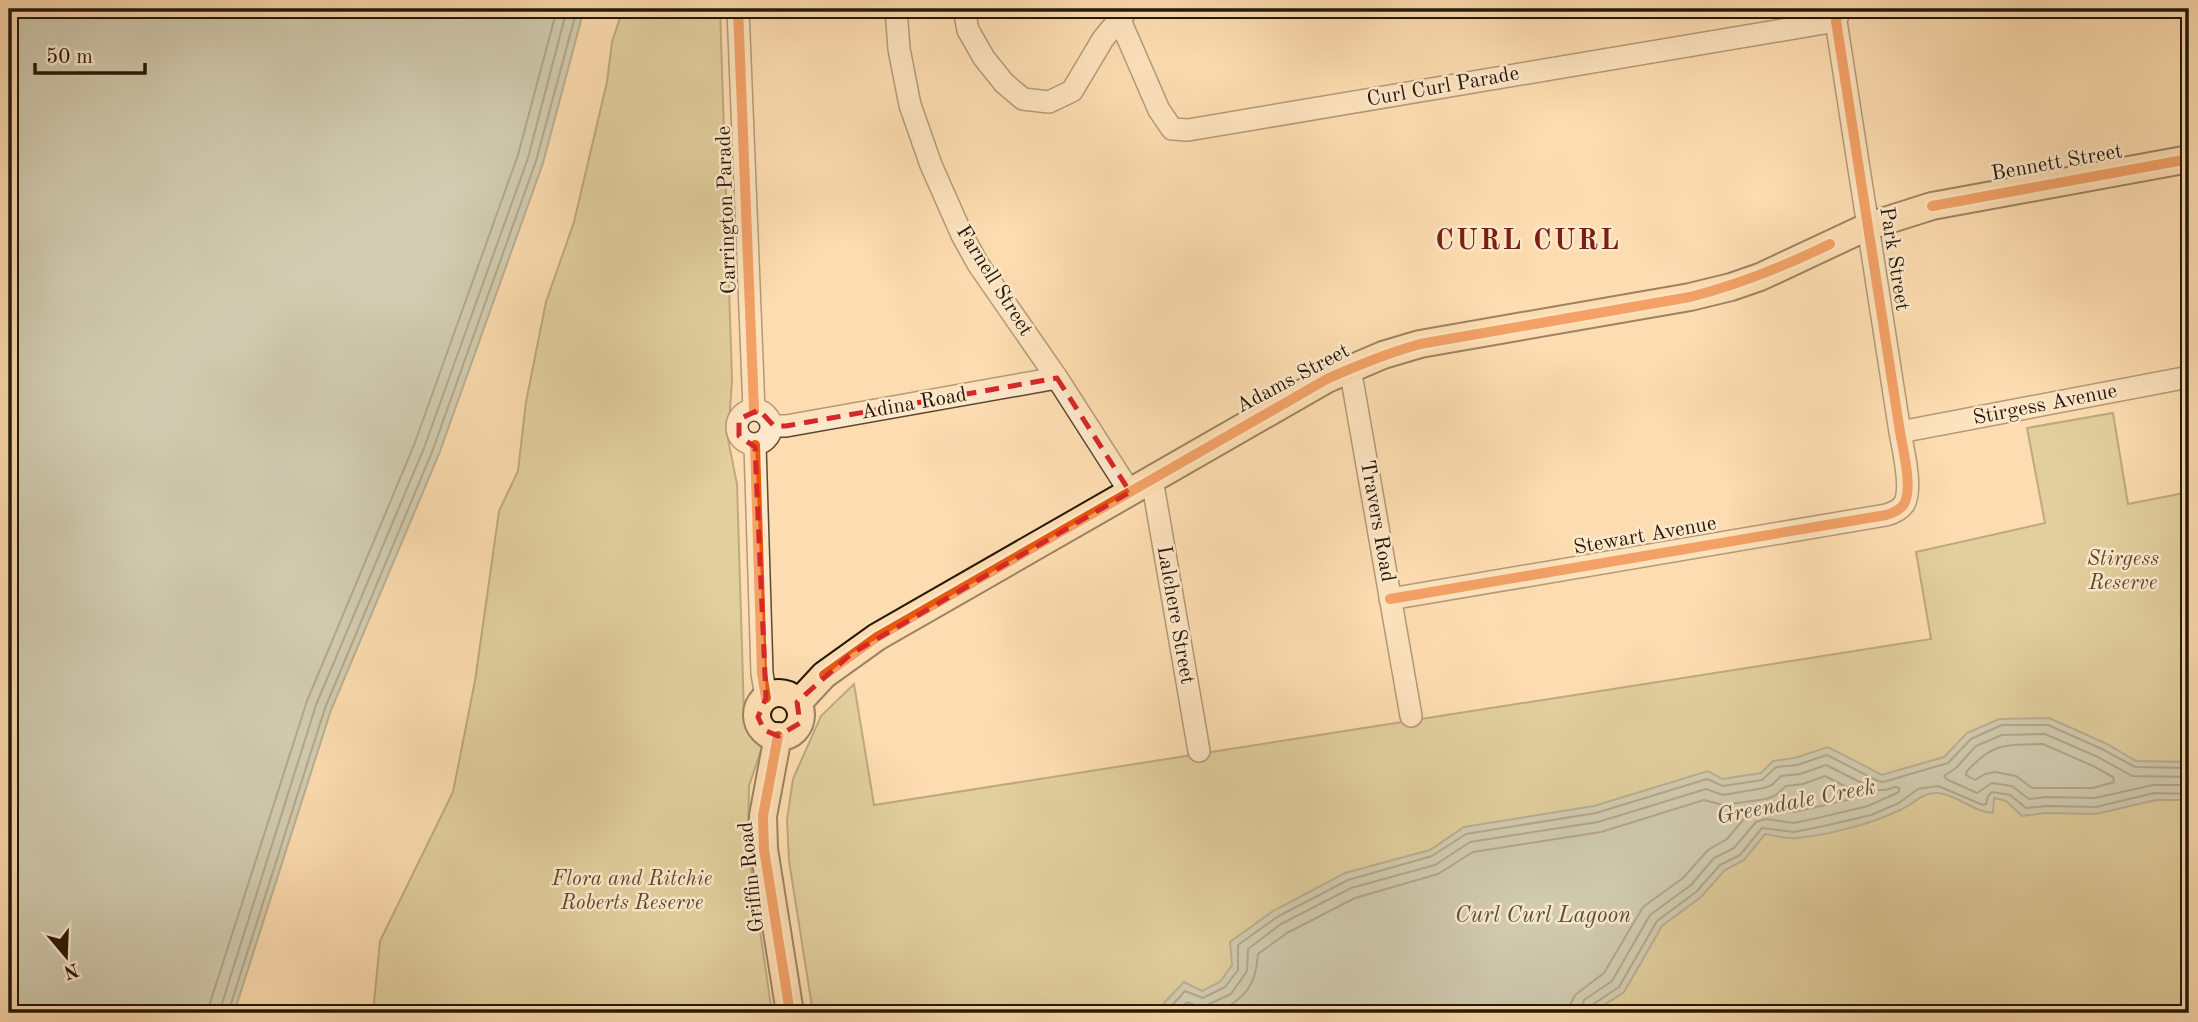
<svg xmlns="http://www.w3.org/2000/svg" width="2198" height="1022" font-family="'Old Standard TT',serif">
<style>
.green{fill:#c4bf88;stroke:#746c46;stroke-width:2}
.water{fill:#a1bab3;stroke:#6f796d;stroke-width:2}
.lines{fill:none;stroke-linecap:round;stroke-linejoin:round}
.shore{stroke:#63695c;stroke-width:2}
.minor-casing{stroke:#5b4930;stroke-width:24}
.major-casing{stroke:#251805;stroke-width:30}
.minor{stroke:#fde8cc;stroke-width:21}
.major{stroke:#fcdcb0;stroke-width:26}
.cycleway-casing{stroke:#fde8cc;stroke-width:15}
.cycleway{stroke:#e8590c;stroke-width:10}
.marked{fill:none;stroke:#d62828;stroke-width:5;stroke-dasharray:14 9;stroke-linejoin:round}
.labels{text-anchor:middle;dominant-baseline:central;stroke-width:5;stroke-linejoin:round;paint-order:stroke}
.street-label{font-size:21px;fill:#251805;stroke:#fde8cc}
.park-label{font-size:21px;font-style:italic;fill:#554a2c;stroke:#fde8cc}
.water-label{font-size:23px;font-style:italic;fill:#505142;stroke:#fde8cc}
.district-label{font-size:28px;font-weight:bold;letter-spacing:2px;fill:#7a1f14;stroke:#fde8cc}
</style>
<rect width="100%" height="100%" fill="#fcdcb0"/>
<filter id="stains"><feTurbulence type="fractalNoise" baseFrequency=".00286" numOctaves="4"/><feColorMatrix values="0 0 0 0 .2 0 0 0 0 .09 0 0 0 0 .02 0 0 0 .5 -.17"/></filter>
<radialGradient id="worn" r=".72"><stop offset=".6" stop-color="#630" stop-opacity="0"/><stop offset="1" stop-color="#630" stop-opacity=".3"/></radialGradient>
<path class="green" d="M623 9H720L732 380 728 439 737 484 744 714 762 747 749 786 748 848 772 1013H373L380 941 453 792 475 681 499 511 518 471 526 402 546 302 574 222 607 82 612 42Z
M2113 413 2128 504 2189 492V1013H813L789 861 787 820 793 779 821 716 854 684 874 805 1931 639 1916 552 2045 523 2027 428Z"/>
<path class="water" d="M9 9H584L543 163 439 454 331 710 234 1013H9Z
M2049 718 2105 743 2136 761 2189 762V800H2156L2096 814 2046 813 2022 816 2006 801 1994 798 1993 813C1973 812 1958 795 1938 793 1922 792 1914 804 1900 810 1871 824 1829 835 1797 838 1787 839 1775 836 1765 834L1744 860 1725 870 1701 897 1662 926 1624 992 1592 1013H1157L1161 1006 1184 982 1202 991 1220 982 1232 965 1230 942 1273 911 1345 873 1430 850 1464 827 1594 806 1708 771 1722 779 1761 773 1773 761 1795 758 1828 747 1882 775 1944 757 1967 733 1999 719Z"/>
<g class="lines">
<path class="shore" d="M2043 744 2093 766 2113 777 2114 782 2093 788H2032L2016 776 1995 772 1985 774 1975 780 1966 775 1967 771C1994 742 2005 745 2043 744Z
M2189 777 2132 776 2098 757 2045 734 2002 735 1976 746 1956 768 1944 776 1946 779 1977 793 1992 783 2012 786 2029 799 2046 797 2095 798 2153 785H2189
M208 1013 210 1003 307 701 414 445 518 155 557 9
M219 1013 316 705 424 448 528 158 567 9
M228 1013 325 708 432 452 536 161 577 9
M1165 1013 1185 991 1203 998 1225 987 1238 970V945L1277 917 1348 880 1432 856 1466 834 1596 813 1707 779 1723 786 1762 780 1776 767 1797 765 1827 755 1878 781 1883 782 1948 763 1971 739 2002 725H2048L2102 749 2135 767 2189 768
M1175 1013 1187 1002 1197 1006H1205L1231 994 1247 971 1248 949 1281 924 1351 888 1435 865 1470 842 1598 822 1706 789 1723 795 1764 788 1772 785 1781 776 1800 774 1826 765 1876 790H1885L1896 787 1899 788V792L1868 806 1822 817 1794 823 1766 819 1756 822 1734 848 1714 858 1691 885 1650 915 1612 981 1584 1000 1580 1013
M1216 1013C1245 999 1256 986 1258 954L1287 933 1355 898 1438 874 1473 852 1601 832 1704 800 1723 805 1766 799 1776 795 1786 786 1803 784 1825 776 1858 793 1856 798 1794 812 1763 808 1748 814 1727 839 1708 850 1683 878 1643 907 1604 973 1575 995 1570 1005 1569 1013
M1589 1013 1592 1005 1619 987 1657 921 1696 892 1720 865 1740 855 1762 828 1794 832 1824 826 1871 815 1899 803 1918 789 1938 786 1983 805 1986 804 1988 796 1992 792 2010 795 2026 808 2046 806 2096 807 2154 793 2189 794"/>
<g class="minor-casing">
<path id="minor" d="M738 9 754 410
M896 9 899 49 910 105 931 165 962 235 978 264 1057 378 1130 492
M964 9 968 30 984 58 1004 83 1023 99 1049 102 1072 91 1103 39 1127 10
M1119 18 1159 110 1172 129 1188 130 1836 21
M1350 368 1411 716
M737 427a17 17 0 1 1 34 0a17 17 0 1 1-34 0Z
M772 426H786L1057 378
M1900 432 2189 377
M755 445 762 673 766 698
M1152 479 1199 751
M1390 599 1886 515C1893 513 1900 510 1904 504 1913 489 1903 449 1900 432L1836 21 1840 9"/>
</g>
<g class="major-casing">
<path id="major" d="M757 715a22 22 0 1 1 44 0a22 22 0 1 1-44 0Z
M798 703 824 675 877 637 1327 379 1383 355 1420 344 1690 297 1731 287 1760 277 1869 226 1932 206 2189 159
M778 736 763 816 764 849 790 1013"/>
</g>
<use href="#minor" class="minor"/>
<use href="#major" class="major"/>
<g class="cycleway-casing">
<path id="cycleway" d="M738 9 754 410
M1932 206 2189 159
M755 445 762 673 766 698
M1390 599 1886 515C1893 513 1900 510 1904 504 1913 489 1903 449 1900 432L1836 21 1840 9
M824 675 877 637 1327 379C1358 365 1388 353 1420 344L1690 297C1741 284 1783 267 1830 244
M778 736 763 816 764 849 790 1013"/>
</g>
<use href="#cycleway" class="cycleway"/>
</g>
<path d="M0 0H2198V1022H0ZM1057 378 1130 492 851 654 797 702 800 723 778 736 764 730 758 717 766 698 755 447 739 436V419L759 410 774 426H786Z" fill="#fcdcb0" fill-opacity=".55" fill-rule="evenodd"/>
<path class="marked" d="M1057 378 1130 492 851 654 797 702 800 723 778 736 764 730 758 717 766 698 755 447 739 436V419L759 410 774 426H786Z"/>
<g class="labels">
<g class="street-label">
<text transform="translate(1443 87) rotate(-10)">Curl Curl Parade</text>
<text transform="translate(2057 163) rotate(-10)">Bennett Street</text>
<text transform="translate(727 210) rotate(-92)">Carrington Parade</text>
<text transform="translate(1894 259) rotate(81)">Park Street</text>
<text transform="translate(994 281) rotate(58)">Farnell Street</text>
<text transform="translate(1293 379) rotate(-28)">Adams Street</text>
<text transform="translate(914 404) rotate(-10)">Adina Road</text>
<text transform="translate(2045 405) rotate(-11)">Stirgess Avenue</text>
<text transform="translate(1377 521) rotate(80)">Travers Road</text>
<text transform="translate(1645 536) rotate(-10)">Stewart Avenue</text>
<text transform="translate(1175 615) rotate(80)">Lalchere Street</text>
<text transform="translate(752 877) rotate(-96)">Griffin Road</text>
</g>
<g class="park-label">
<text x="2123" y="559">Stirgess<tspan x="2123" dy="24">Reserve</tspan></text>
<text x="632" y="879">Flora and Ritchie<tspan x="632" dy="24">Roberts Reserve</tspan></text>
</g>
<g class="water-label">
<text transform="translate(1796 802) rotate(-11)">Greendale Creek</text>
<text x="1543" y="915">Curl Curl Lagoon</text>
</g>
<g class="district-label">
<text x="1528" y="242">CURL CURL</text>
</g>
</g>
<rect width="2198" height="1022" fill="none" stroke="#fcdcb0" stroke-width="35"/>
<rect x="10" y="10" width="2177" height="1001" fill="none" stroke="#251805" stroke-width="3.5"/>
<rect x="18" y="18" width="2163" height="987" fill="none" stroke="#251805" stroke-width="2"/>
<g transform="translate(66 956) rotate(161)" stroke="#fde8cc" stroke-width="5" paint-order="stroke">
<path d="M0-5L12 26L0 18L-12 26Z" fill="#251805"/>
<text y="-10" font-size="19" font-weight="bold" text-anchor="middle" fill="#251805">N</text>
</g>
<path d="M35 63v10h110v-10" fill="none" stroke="#251805" stroke-width="3.5"/>
<text x="46" y="63" font-size="21" fill="#251805" stroke="#fde8cc" stroke-width="5" paint-order="stroke">50 m</text>
<rect width="100%" height="100%" filter="url(#stains)"/>
<rect width="100%" height="100%" fill="url(#worn)"/>
</svg>
